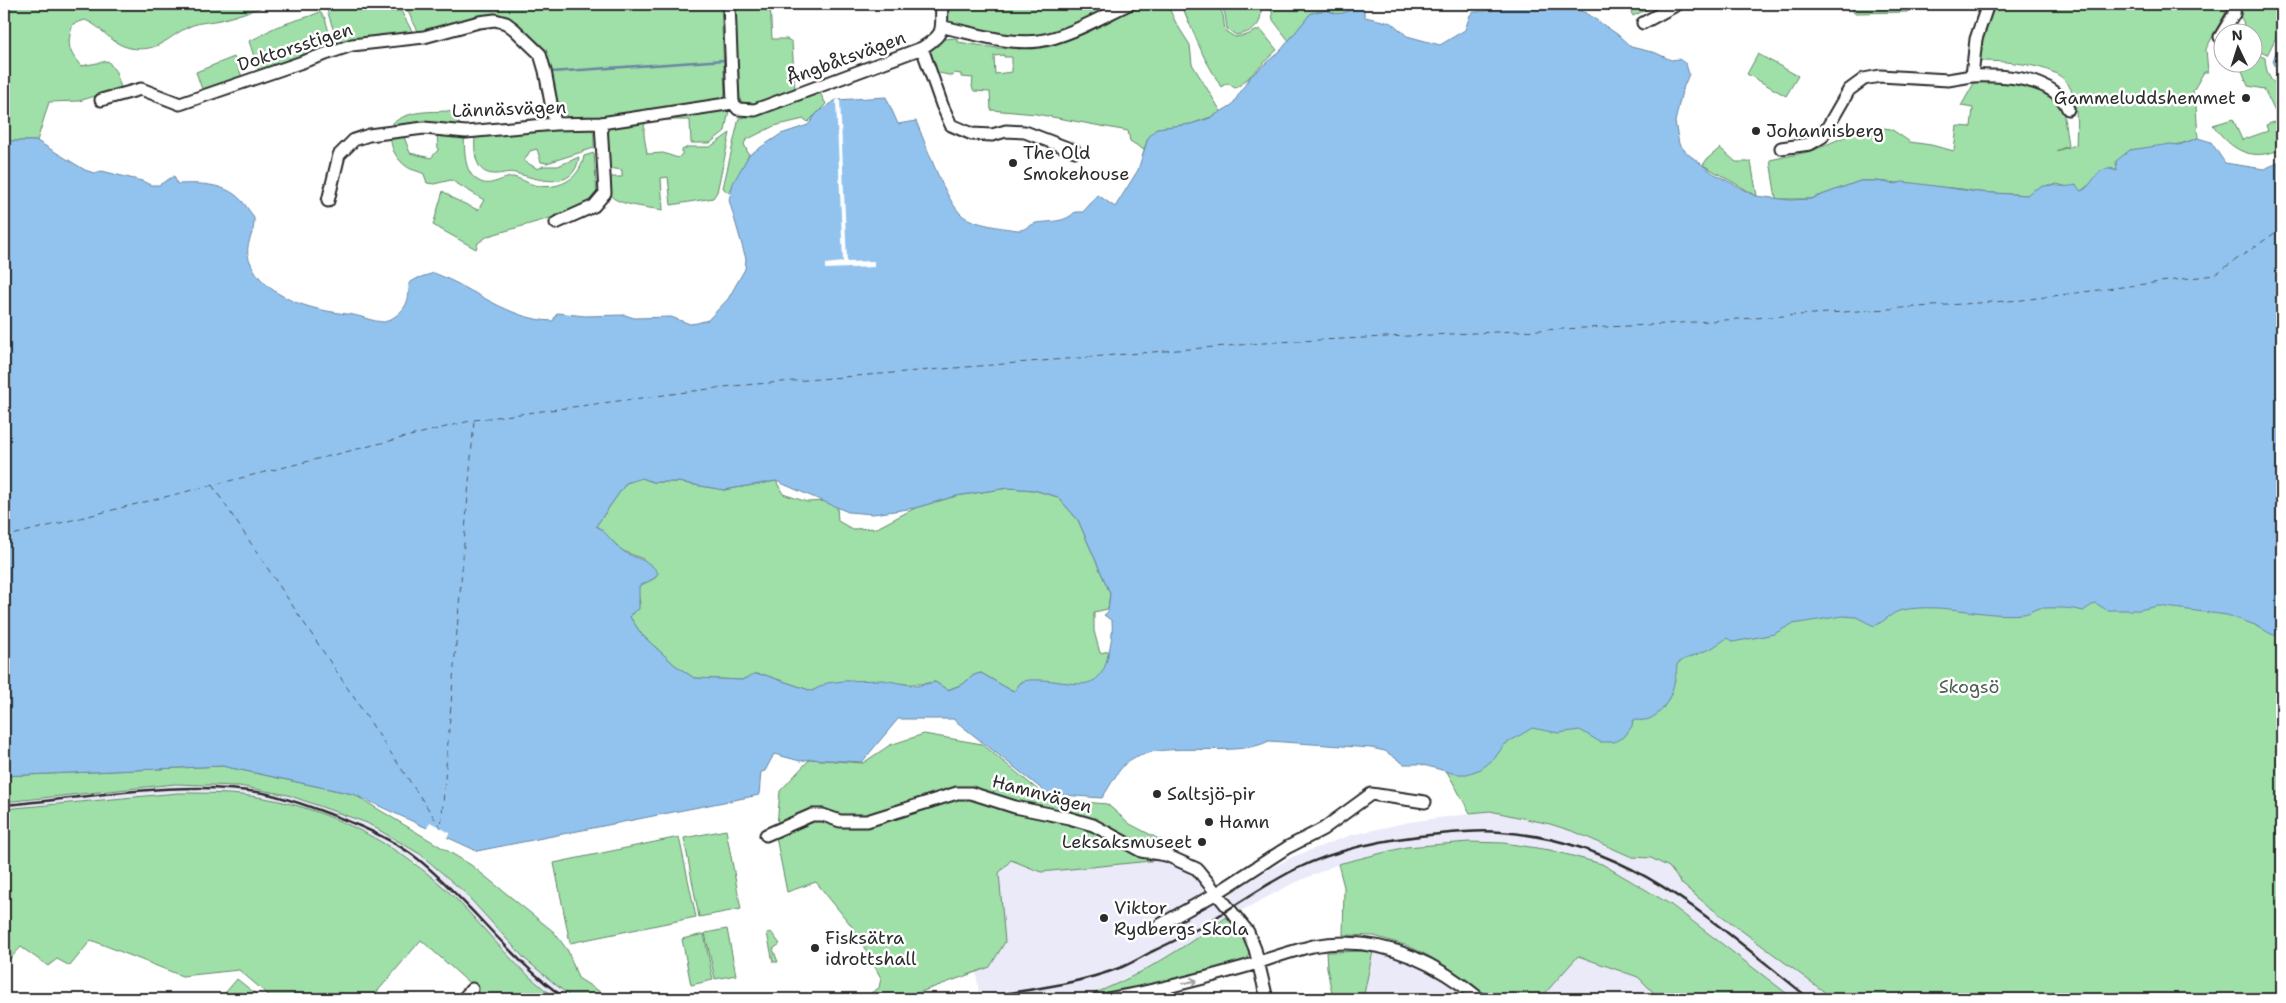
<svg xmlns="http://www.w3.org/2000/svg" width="2286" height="1003" font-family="'Shantell Sans',sans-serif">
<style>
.built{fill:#ebeaf9}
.green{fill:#9fdfa8;stroke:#65856a;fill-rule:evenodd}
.water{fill:#92c3ee;stroke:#6986a0;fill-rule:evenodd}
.pier{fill:#fff}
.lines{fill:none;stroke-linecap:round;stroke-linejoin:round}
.stream{stroke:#6986a0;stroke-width:2.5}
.ferry{stroke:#4a5966;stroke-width:1;stroke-dasharray:6 5;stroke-linecap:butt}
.minor-casing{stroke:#2b2b2b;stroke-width:15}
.minor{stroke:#fff;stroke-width:11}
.rail{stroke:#2b2b2b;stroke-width:2.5}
.oneway{stroke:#a0a0a0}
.poi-dot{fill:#2b2b2b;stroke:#fff;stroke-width:2}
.labels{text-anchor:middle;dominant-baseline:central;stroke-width:5;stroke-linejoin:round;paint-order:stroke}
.street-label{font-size:18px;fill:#2b2b2b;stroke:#fff}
.poi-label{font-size:18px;fill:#2b2b2b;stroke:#fff;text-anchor:start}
.park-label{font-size:18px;fill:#4e6150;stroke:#fff}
</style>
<rect width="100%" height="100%" fill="#fff"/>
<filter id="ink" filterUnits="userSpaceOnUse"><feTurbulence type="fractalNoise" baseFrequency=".02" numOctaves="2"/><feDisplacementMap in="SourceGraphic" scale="10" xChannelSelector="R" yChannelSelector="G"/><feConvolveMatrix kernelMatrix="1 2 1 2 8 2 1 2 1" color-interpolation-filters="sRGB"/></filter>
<g filter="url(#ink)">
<path class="built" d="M175 784 239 786 265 789 312 802 367 823 420 854 463 891 525 959 573 999H558L519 969 456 899 415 862 364 832 289 803 264 798 216 793 140 796 4 809V802Z
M1490 811 1550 824 1575 832 1632 857 1651 858 1669 867 1683 885 1707 905 1834 999H1794L1670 903 1602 864 1504 843 1469 842 1406 847 1338 864 1288 886 1239 912 1229 895 1250 880 1292 857 1351 835 1409 822Z
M1011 860 1041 872 1160 860 1184 869 1208 891 1228 916 1167 959 1118 985 1085 997 1075 999H953L979 993 976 972 991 967 1005 943 999 873Z
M1373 951 1405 961 1449 982 1470 999H1363Z
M1578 956 1638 977 1660 999H1540Z"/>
<path class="green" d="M4 4H272C255 9 237 16 220 20 211 22 202 22 193 25 168 35 161 53 130 48 110 44 102 26 85 20L73 24C67 43 67 50 81 66L108 61 116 72 121 88 79 101 49 102 37 141H8L4 143Z
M325 4H385L386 11H401L413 33 338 44Z
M402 4H721L725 93 723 99 709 103 607 118 574 120 562 113 554 103 547 64 503 18 419 33 406 8Z
M732 4H770L772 39H787L792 42 795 90 750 106 742 104 740 100Z
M946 4H1115C1087 17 1057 37 1026 38 1001 39 974 29 950 23L947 19Z
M1142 4H1167L1176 23 1190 45 1192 64 1222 113 1191 124 1157 128 1148 138 1144 150 1130 141 1128 131 1036 114 991 110 990 92 974 91 972 87 973 78 961 77V74L954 73 953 76 935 72 930 50 944 39 956 38 958 42 997 48H1026L1050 46ZM1004 55V57H1012V72L995 74 994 56Z
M1181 4H1218L1223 15 1225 31 1235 37 1247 35 1260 29 1277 50C1269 57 1241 87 1235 88L1227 83 1221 87 1204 57Z
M1220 4H1266L1261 8C1262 27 1253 32 1236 35L1227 29 1225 14Z
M1271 4H1357L1358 5 1344 14 1311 13 1289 41 1273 20Z
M1627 4H1653L1654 6 1633 16Z
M1850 4H1919L1907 12 1854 13Z
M1992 4H2227V10L2206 49 2208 72H2204L2193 91 2196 106 2198 138C2177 147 2153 148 2130 150L2117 171 2111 168 2081 191 2057 184 2027 195 1978 192 1962 189 1876 181H1860L1811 199H1776L1770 160 1812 151 1869 126 1891 129 1910 142 1931 145 1954 151 1957 126 1971 127 1973 108 1961 106 1977 78 2003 80 2034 87 2062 102 2068 146 2056 151 2076 145C2077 128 2078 99 2068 84 2055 63 2000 61 1977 61L1978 42Z
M2238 4H2282V44L2278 37 2281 28 2267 55 2254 49V32H2245L2243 21 2237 12Z
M320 12 325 18 333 47 259 72 249 41C261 37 270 28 282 25 295 20 307 18 320 12Z
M2254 52 2265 58C2266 72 2269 82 2282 88V149C2251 162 2232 151 2213 125L2233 119 2242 140 2268 131 2266 125 2279 120 2264 89 2248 86 2239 63 2254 62Z
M1758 54 1798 76 1786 96 1747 74Z
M234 57 241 74V79L203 92 196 72Z
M820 93 826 104 808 122 804 119 774 126 746 140 744 144 749 155 729 193 723 188 739 118 760 115Z
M729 110 725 131 710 143H691L690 120H667L665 116Z
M448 111 453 113 461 126 416 124 393 126V123C410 110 428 112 448 111Z
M651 119 645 123C642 134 646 143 647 154L663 153 678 158 682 154V150L688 147H710L730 133 717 192 713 198 671 205 668 177 661 178 663 210C651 208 620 205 612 197 608 192 608 183 608 177H622V170L609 168 606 126Z
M588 126 594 134V148L547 163 541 162 537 149 530 151 524 161 538 169 543 166H558L579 157C574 193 537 179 515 173 509 171 502 174 496 174 474 175 474 151 475 136Z
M437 132 464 136C465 150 463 173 479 181 490 188 502 177 513 177 520 178 527 183 534 185 557 191 580 180 584 156L594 153 597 197 564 214 488 236 478 243 476 249 433 225 443 191 454 199 478 210 484 200 451 180 434 184 427 183 424 174C419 171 410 170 406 166 397 160 388 145 392 135L403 134 410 153 431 158 438 150Z
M1720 148 1736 162H1751L1757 196 1703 165 1707 159Z
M2282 272V999H1834L1707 905 1683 885 1669 867 1651 858 1632 857 1575 832 1550 824 1490 811 1470 813 1346 591Z
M642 478 653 482H678L724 490 776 481 783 494 807 502 826 501 837 506 838 521 852 529 877 528 915 508 956 496 1008 488 1034 490 1058 497 1078 520 1110 593 1108 609 1094 612V631L1100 653 1109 651 1105 670 1097 680 1084 685 1047 681H1026L1019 683 1015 691 1007 688 981 673 974 675 963 684 947 690 935 682C894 690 851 671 812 691L765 675 754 674 742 680 694 678 675 665 642 635 630 617 640 603 637 590 639 586 655 578 643 559 623 551 596 526 626 483Z
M924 734 982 744 1049 799 1107 804 1130 824 1176 848 1160 860 1041 872 1011 860 999 873 1005 942 990 967 901 999H861L879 988 881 978 854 929 816 882 787 892 776 837 780 791 810 759 863 763 890 745Z
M222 766 353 794 471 865 554 932 568 951 578 978 602 993 634 999H573L525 959 463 891 420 854 367 823 288 795 239 786 175 784 4 802V776Z
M178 793C207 793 235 793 264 798 334 810 406 849 456 899 490 933 517 972 558 999H487L421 940 371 999H273L239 970 182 976 91 940 70 966 57 959 48 966 21 947 4 965V809Z
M726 830 741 909 699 917 684 838Z
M679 837 696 917 570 943 554 863Z
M1469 842 1504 843 1550 850 1602 864 1670 904 1794 999H1660L1638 977 1578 956 1540 999H1490L1457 974 1427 955 1408 946 1374 936 1343 935 1344 887 1338 864 1406 847Z
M1228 916C1240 929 1259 948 1243 964L1142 988 1085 997C1141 976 1180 950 1228 916Z
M727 929 736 975 715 979 705 933Z
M771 932 780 944 773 949 778 962H773L767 933Z
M704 934 713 980 691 985 682 939Z
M1373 951 1363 999H1333L1327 968 1326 952Z
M237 979 262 999H220Z"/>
<path class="water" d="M1360 4H1362L1365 17 1392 23 1407 36 1440 45 1465 30 1470 15 1474 12 1485 11 1502 4H1564L1586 13 1617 34 1631 47 1656 53 1671 60 1679 59 1686 64 1689 74 1682 91 1675 122 1679 144 1688 154 1713 173 1755 196 1790 200 1811 199 1860 181H1876L1896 184 1902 182 1913 183 1978 192 2027 195C2046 178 2058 190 2076 185L2081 191C2095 186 2095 162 2117 171L2116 161 2130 150 2171 144 2179 145 2198 138 2211 142 2225 163 2264 169 2282 161V634L2273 635 2255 625 2227 615 2158 606 2139 610H2107L2095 603 2083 611C2070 607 2054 608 2041 608 2035 608 2029 614 2023 614 1983 618 1943 602 1903 610 1891 612 1885 622 1874 626L1856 617 1843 616 1792 624 1774 634 1733 642 1727 638 1712 648 1683 660 1677 664C1676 683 1669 711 1649 719 1644 721 1638 720 1633 720L1632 726 1625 736 1614 742H1600L1580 730 1558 733 1532 728 1504 745 1494 759 1481 769 1467 774H1456L1420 764H1404L1385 751 1371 748 1269 741C1232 761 1150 735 1123 766 1115 775 1109 788 1102 798L1048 794 953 719H898L862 762 811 759 800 761 774 754 765 771 761 772 759 795 477 851 353 794 222 766 4 776V143L8 141H37L85 170 94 173 102 171 142 181 151 185H159L174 176 177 184C204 183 232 183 248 209 251 213 255 217 254 222 254 235 244 245 249 259 263 298 311 310 347 314 360 315 372 322 385 322 404 313 410 304 409 283L418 278 434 273C474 288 509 320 553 321L557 313 585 316 625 315 634 318 671 317 690 324 697 323 708 320 728 299 745 269 746 259 729 200 733 183 749 155 781 134 808 125 817 113 836 100 886 97 898 124 916 121C926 144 945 201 963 216 973 224 1006 229 1019 230 1025 230 1030 225 1036 223 1050 221 1065 223 1075 212H1083L1098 195 1115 207 1138 170 1148 138 1157 128 1191 124 1210 118 1232 105 1250 77 1281 50 1311 13 1327 10C1341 18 1348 11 1360 4ZM642 478 653 482H678L724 490 776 481 848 512 873 514 915 508 956 496 1008 488 1034 490 1058 497 1078 520 1110 593 1108 612 1104 615 1112 621C1113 634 1111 643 1108 655 1100 697 1072 681 1041 680 1035 680 1027 679 1022 682 1019 684 1017 688 1014 691L1007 688 981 673 974 675 963 684 948 690 935 682 916 686 883 680 843 681 827 683 812 691 765 675 754 674 742 680 694 678 675 665 642 635 630 617 631 614 639 609V586L655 578 658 573C649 558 634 560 622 550 612 543 606 531 596 526L626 483Z
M2282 45 2280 56 2282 74 2277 70 2273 61 2277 49Z"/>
<path class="pier" d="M840 99 847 262 874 261V267L825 269V264L843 262 836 100Z
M430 822 450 833 446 839 426 830Z"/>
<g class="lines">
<path class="stream" d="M551 72 725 60"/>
<path class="ferry" d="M212 485 441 828 474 421
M4 537 474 420 732 386 1276 342 1650 325 2022 300 2214 275 2282 228"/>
<g class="minor-casing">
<path id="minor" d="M729 4 733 103
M1643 23 1678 4
M943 27C973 33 1008 45 1039 41 1068 37 1103 16 1129 4
M2220 37 2234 14 2235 4
M922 48 942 105 951 125 972 134 992 135 1006 131 1025 132 1075 151
M1972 76C2002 75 2055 77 2068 109
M101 100 141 89 180 104 352 45 424 37 479 22 495 20 506 23 514 29 540 54 545 71 555 124
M733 103 738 109 755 110 922 48C948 32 940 29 942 4
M1781 148 1810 144 1822 137 1849 90 1864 79 1880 76 1948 80 1972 76 1976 39 1988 4
M328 201 339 155 354 140 369 135 424 128 466 132 555 124 601 123 733 103
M556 223 594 206 605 193 601 123
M766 835 812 815H823L840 821H867L957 793H971L1015 807 1069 818 1093 825 1141 851 1166 855 1197 869 1248 932 1255 949 1267 999
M1160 925 1217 893 1288 847 1323 829 1371 794 1425 802
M463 999 472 989
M1108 999C1154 991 1199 980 1244 967 1267 960 1290 951 1313 946 1377 934 1432 959 1480 999"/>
</g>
<use href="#minor" class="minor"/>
<path class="rail" d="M4 805C88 798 180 779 263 793 288 798 311 807 335 816 364 827 394 840 418 859 471 902 510 960 566 999
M968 999C1020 991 1073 986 1122 967 1132 963 1142 957 1151 952 1168 944 1185 936 1201 927 1233 907 1262 886 1296 869 1341 847 1391 838 1440 834 1460 832 1481 830 1501 832 1632 841 1712 922 1810 999"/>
</g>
<defs><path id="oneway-shaft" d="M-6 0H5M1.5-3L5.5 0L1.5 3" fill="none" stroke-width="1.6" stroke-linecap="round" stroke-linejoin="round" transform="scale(1.25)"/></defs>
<use class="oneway" href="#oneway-shaft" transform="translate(1190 982) rotate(-13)"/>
</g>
<g class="poi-dot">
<circle cx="2246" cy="98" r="5"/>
<circle cx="1756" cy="131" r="5"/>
<circle cx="1013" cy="163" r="5"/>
<circle cx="1157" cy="794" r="5"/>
<circle cx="1209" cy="822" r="5"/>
<circle cx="1202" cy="842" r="5"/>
<circle cx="1104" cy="918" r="5"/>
<circle cx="815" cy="948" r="5"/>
</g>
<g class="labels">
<g class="street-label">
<text transform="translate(295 47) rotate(-18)">Doktorsstigen</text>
<text transform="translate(846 58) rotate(-20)">Ångbåtsvägen</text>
<text transform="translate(509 109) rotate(-2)">Lännäsvägen</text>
<text transform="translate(1042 794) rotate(15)">Hamnvägen</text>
</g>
<g class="poi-label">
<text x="2236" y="98" text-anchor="end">Gammeluddshemmet</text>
<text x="1766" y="131">Johannisberg</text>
<text x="1023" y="153">The Old<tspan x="1023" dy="21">Smokehouse</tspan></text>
<text x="1167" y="794">Saltsjö-pir</text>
<text x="1219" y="822">Hamn</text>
<text x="1192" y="842" text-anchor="end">Leksaksmuseet</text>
<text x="1114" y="908">Viktor<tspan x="1114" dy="21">Rydbergs Skola</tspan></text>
<text x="825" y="938">Fisksätra<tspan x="825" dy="21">idrottshall</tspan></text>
</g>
<g class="park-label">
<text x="1969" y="687">Skogsö</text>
</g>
</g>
<rect width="2286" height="1003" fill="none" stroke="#fff" stroke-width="20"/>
<rect x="10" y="10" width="2266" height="983" fill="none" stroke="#2b2b2b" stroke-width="2" filter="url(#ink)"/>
<g transform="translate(2238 48) rotate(356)"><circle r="24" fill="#ffffff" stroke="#aaaaaa"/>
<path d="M0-4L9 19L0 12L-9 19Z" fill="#2b2b2b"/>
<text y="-8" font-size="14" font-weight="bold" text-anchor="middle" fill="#2b2b2b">N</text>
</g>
</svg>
